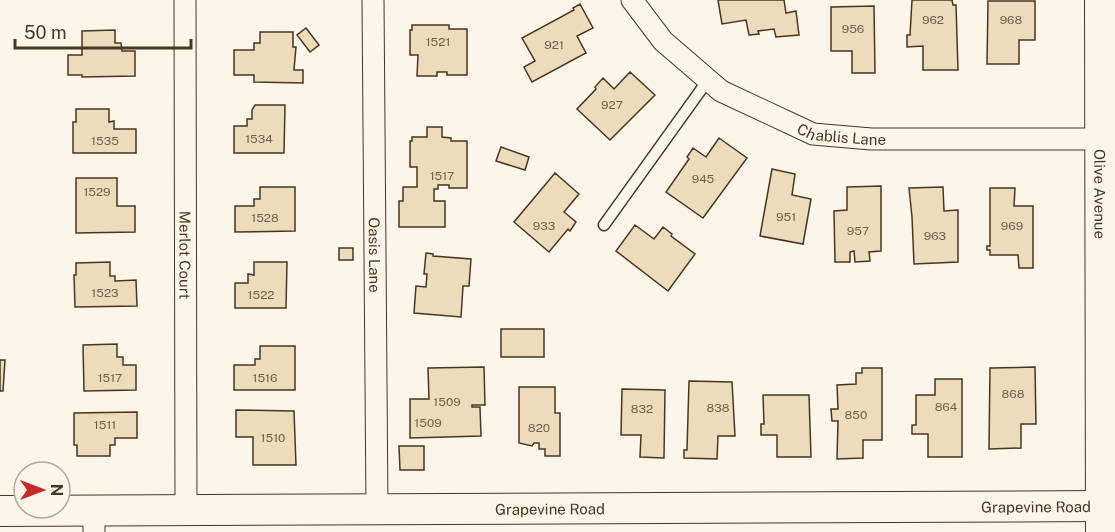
<svg xmlns="http://www.w3.org/2000/svg" width="1115" height="532" font-family="'Public Sans',sans-serif">
<style>
.building{fill:#ecdcbc;stroke:#4a3520;stroke-width:1.5}
.lines{fill:none;stroke-linecap:round;stroke-linejoin:round}
.service-casing{stroke:#4a3520;stroke-width:13}
.minor-casing{stroke:#4a3520;stroke-width:23}
.secondary-casing{stroke:#4a3520;stroke-width:32}
.service{stroke:#fbf6e9;stroke-width:10}
.minor{stroke:#fbf6e9;stroke-width:21}
.secondary{stroke:#fbf6e9;stroke-width:30}
.labels{text-anchor:middle;dominant-baseline:central;stroke-width:4.5;stroke-linejoin:round;paint-order:stroke}
.number-label{font-size:12px;fill:#725f47}
.street-label{font-size:15px;fill:#4a3520;stroke:#fbf6e9}
</style>
<rect width="100%" height="100%" fill="#fbf6e9"/>
<path class="building" d="M718 0H784L786 13 796 11 799 35 776 37 774 29 758 31 759 34 749 35 746 20 722 24Z
M912 0H952L953 5H956L958 70H923V46L907 47V35H910Z
M988 1H1035V40H1019V64H987Z
M580 4 593 28 577 36 586 53 532 82 524 67 535 61 522 38 574 10 573 8Z
M874 6 875 73H852V51H831V7Z
M412 25H449V29H467V75H447V72H437V76H417L418 55H410V30H412Z
M306 28 319 45 310 52 297 35Z
M115 30V43H121L122 51H135V76L82 77V75H68V55H82V31Z
M260 32H293V47H296L294 70H303V83L254 82V75H234V50H254V43H260Z
M630 72 655 95 610 140 577 109 596 89 595 87 603 78 614 89Z
M255 105H285L284 153H234V126H247V119H252V110Z
M76 109H109V122L114 121V129H136V153H73V122H76Z
M427 127H442V137L451 138V141H467V188H449V185H438V189H434V201H445V227H399V201H403V187H417V167H410V141H412V137H427Z
M719 138 747 158 703 218 666 192 689 159 687 157 693 148 706 157Z
M501 147 529 157 525 170 496 161Z
M772 169 795 174 792 195 811 199 803 244 760 236Z
M555 173 579 194 564 212 576 222 570 231 568 229 549 252 514 222Z
M76 178H117V206H135V232L76 233Z
M881 186V251L869 252 870 261 855 262 854 251 850 252V262H835L834 211 847 210V187Z
M260 187H295V231L235 232V206H254V199H260Z
M943 187 944 211 958 210V262L914 264 912 217 909 188Z
M990 188H1015L1014 206H1033V268H1019L1018 255H990V250H987V246H990Z
M635 225 654 239 663 227 672 234 671 236 695 254 668 291 616 251Z
M339 248H353V260H339Z
M426 253 433 254V256L471 259 469 286H463L461 317 414 313 416 286 426 287 427 274H424Z
M110 262V276H115V281L136 280 137 306 75 307 74 275H76V263Z
M254 262H287L286 308H235V283H248V274L254 275Z
M501 329H544V357H501Z
M117 344V357H123V365H136V390L84 391 83 345Z
M260 346H295V390H234V365H255V359H260Z
M0 360H5L3 391H0Z
M484 367 485 405H472V407H480L481 436 410 438V399H429L428 368Z
M1035 367 1036 424H1021V448L989 449 990 368Z
M862 368H882V440H863V458L837 459 838 421H832L831 409H838L837 385 856 384V373H862Z
M935 379H962V457H928V434H912V425H916V395H935Z
M689 381 732 382 735 436H718L717 459 684 458V450H687Z
M519 387H555V413H560V456H545V449H539V443H534L532 446 519 443Z
M622 389 665 390 664 458 640 457 641 435H621Z
M763 395H809L811 457H777V435H761V424H764Z
M236 410 294 411 296 465H253V437H236Z
M137 412V438H115V445H110V456H77V445H74V413Z
M399 446H424V470H400Z"/>
<g class="lines">
<g class="service-casing">
<path id="service" d="M604 225 708 80"/>
</g>
<g class="minor-casing">
<g id="minor">
<path id="s1" d="M185 0 186 510"/>
<path id="s2" d="M373 0 377 510"/>
<path id="s3" d="M632 0 663 41 721 91 813 134 871 139H1100"/>
<path d="M94 510V532"/>
</g>
</g>
<g class="secondary-casing">
<g id="secondary">
<path id="s4" d="M1100 0 1101 532"/>
<path id="s5" d="M0 511 1101 506"/>
</g>
</g>
<use href="#service" class="service"/>
<use href="#minor" class="minor"/>
<use href="#secondary" class="secondary"/>
</g>
<g class="labels">
<g class="number-label">
<text x="933" y="20">962</text>
<text x="1011" y="20">968</text>
<text x="853" y="29">956</text>
<text x="438" y="42">1521</text>
<text x="554" y="45">921</text>
<text x="612" y="105">927</text>
<text x="259" y="139">1534</text>
<text x="105" y="141">1535</text>
<text x="442" y="176">1517</text>
<text x="703" y="179">945</text>
<text x="97" y="192">1529</text>
<text x="786" y="217">951</text>
<text x="265" y="218">1528</text>
<text x="544" y="226">933</text>
<text x="1012" y="226">969</text>
<text x="858" y="231">957</text>
<text x="935" y="236">963</text>
<text x="105" y="293">1523</text>
<text x="261" y="295">1522</text>
<text x="110" y="378">1517</text>
<text x="265" y="378">1516</text>
<text x="1013" y="394">868</text>
<text x="447" y="402">1509</text>
<text x="946" y="407">864</text>
<text x="718" y="408">838</text>
<text x="642" y="409">832</text>
<text x="856" y="415">850</text>
<text x="428" y="423">1509</text>
<text x="105" y="425">1511</text>
<text x="539" y="428">820</text>
<text x="273" y="438">1510</text>
</g>
<g class="street-label">
<text stroke="none"><textPath href="#s3" startOffset="258">Chablis Lane</textPath></text>
<text stroke="none"><textPath href="#s4" startOffset="194">Olive Avenue</textPath></text>
<text stroke="none"><textPath href="#s1" startOffset="255">Merlot Court</textPath></text>
<text stroke="none"><textPath href="#s2" startOffset="255">Oasis Lane</textPath></text>
<text stroke="none"><textPath href="#s5" startOffset="1036">Grapevine Road</textPath></text>
<text stroke="none"><textPath href="#s5" startOffset="550">Grapevine Road</textPath></text>
</g>
</g>
<g transform="translate(42 490) rotate(90)"><circle r="28" fill="#fbf6e9" stroke="#b4a999" stroke-width="1.5"/>
<path d="M0-4.5L10 22L0 15L-10 22Z" fill="#c62828"/>
<text y="-9" font-size="16" font-weight="bold" text-anchor="middle" fill="#4a3520">N</text>
</g>
<path d="M15 39v9h176v-9" fill="none" stroke="#4a3520" stroke-width="3"/>
<text x="24" y="39" font-size="18" fill="#4a3520" stroke="#fbf6e9" stroke-width="4.5" paint-order="stroke">50 m</text>
</svg>
